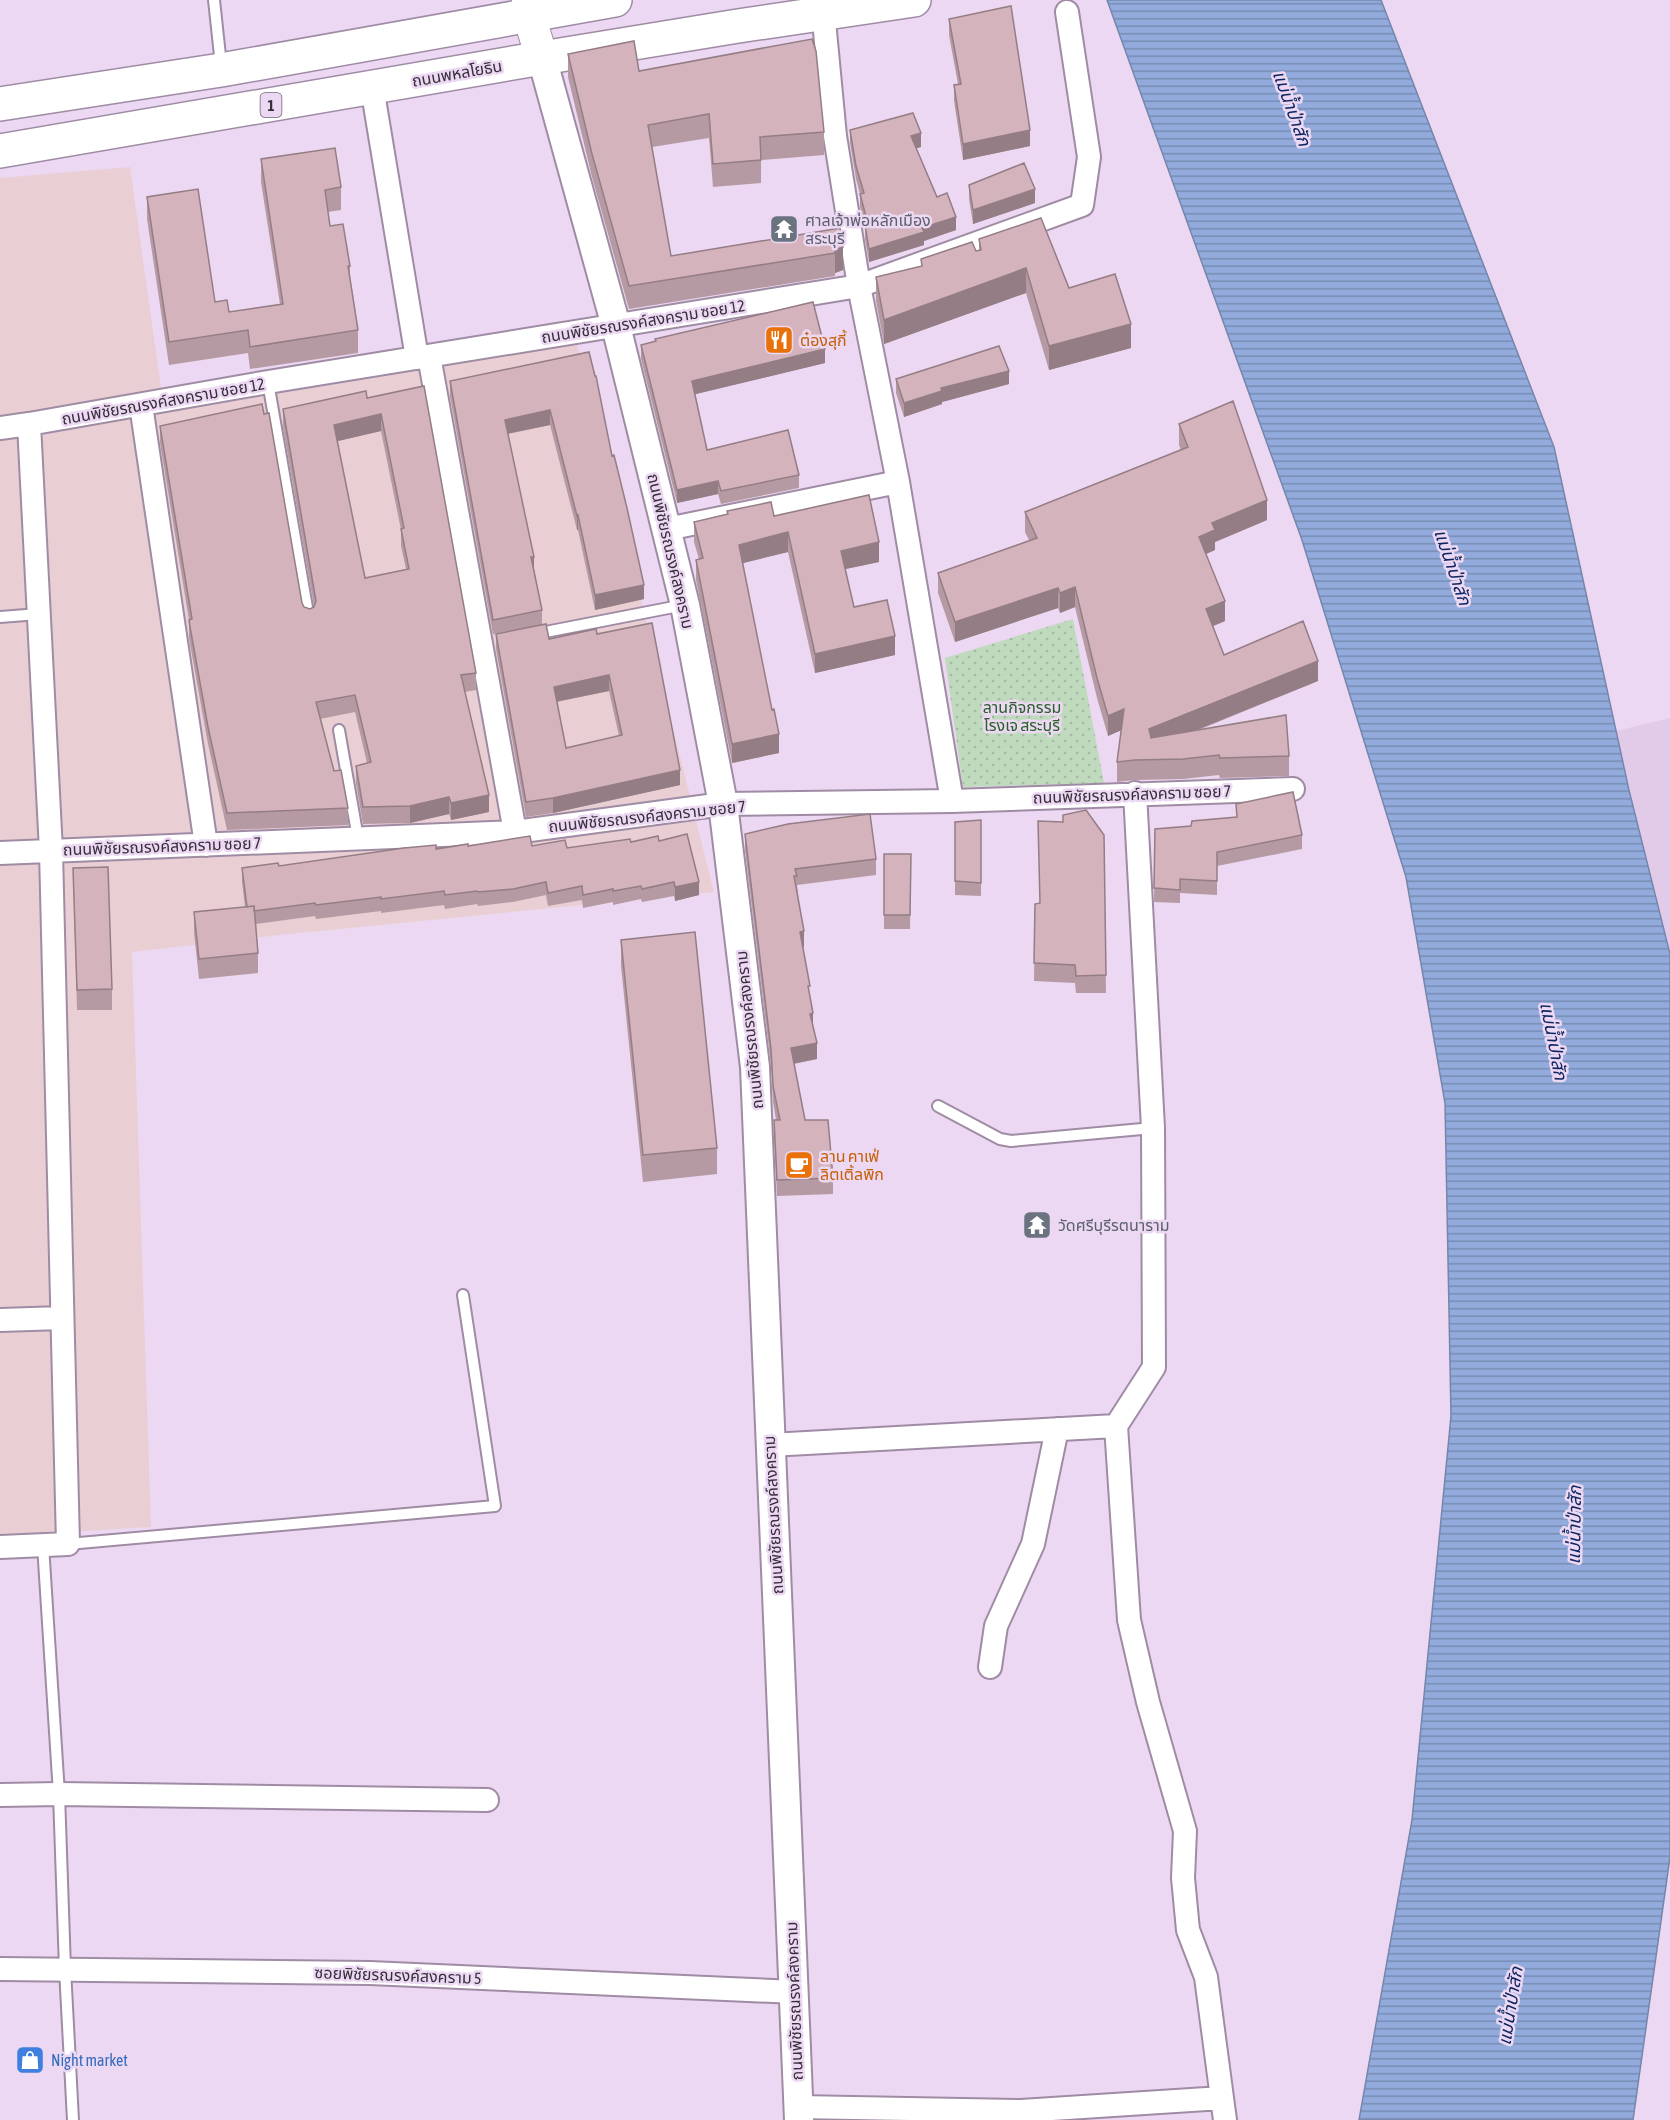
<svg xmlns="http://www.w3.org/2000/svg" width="1670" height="2120" font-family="'Asap Condensed','Noto Sans Thai',sans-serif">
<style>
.commercial{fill:#e9cfd4}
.built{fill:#e2cae9}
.green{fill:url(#green-dots)}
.water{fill:url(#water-rules);stroke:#7686ab;stroke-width:1.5}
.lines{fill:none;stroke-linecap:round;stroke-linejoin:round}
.service-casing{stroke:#9f8ca4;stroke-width:14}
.minor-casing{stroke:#9f8ca4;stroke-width:26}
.tertiary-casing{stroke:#9f8ca4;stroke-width:32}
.secondary-casing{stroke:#9f8ca4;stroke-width:34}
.primary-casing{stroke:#9f8ca4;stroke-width:36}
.service{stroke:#fff;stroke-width:10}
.minor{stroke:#fff;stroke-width:22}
.tertiary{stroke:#fff;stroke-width:28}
.secondary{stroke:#fff;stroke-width:32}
.primary{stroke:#fff;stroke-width:33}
.wall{fill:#b69aa3;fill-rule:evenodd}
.shaded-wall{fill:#947d84}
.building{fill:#d4b3bd;stroke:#947d84;stroke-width:1.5;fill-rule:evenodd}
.labels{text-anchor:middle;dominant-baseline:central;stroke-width:5;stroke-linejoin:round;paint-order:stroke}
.shield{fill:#ecd8f2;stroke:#6d6170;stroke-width:1.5}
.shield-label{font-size:15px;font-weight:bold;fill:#362e38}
.street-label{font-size:16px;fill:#362e38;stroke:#ecd8f2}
.worship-label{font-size:16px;fill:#5b616d;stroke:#ecd8f2;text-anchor:start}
.food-label{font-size:16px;fill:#c56008;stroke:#ecd8f2;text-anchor:start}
.park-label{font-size:16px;fill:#276128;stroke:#ecd8f2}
.shop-label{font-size:16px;fill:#366cbe;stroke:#ecd8f2;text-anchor:start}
.water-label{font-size:18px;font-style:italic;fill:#0f2761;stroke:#ecd8f2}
</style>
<defs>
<pattern id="green-dots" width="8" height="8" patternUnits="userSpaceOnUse" patternTransform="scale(1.5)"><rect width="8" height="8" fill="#c0dabe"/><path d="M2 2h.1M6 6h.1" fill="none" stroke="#a6bba4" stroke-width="1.8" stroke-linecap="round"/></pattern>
<pattern id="water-rules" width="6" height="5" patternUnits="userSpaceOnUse" patternTransform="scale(1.5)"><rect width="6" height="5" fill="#92abdc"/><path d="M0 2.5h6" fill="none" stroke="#788cb3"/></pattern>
</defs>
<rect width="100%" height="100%" fill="#ecd8f2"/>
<path class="commercial" d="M130 167 161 388 571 320 714 892 279 935 132 952 151 1527 0 1536V178Z"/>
<path class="built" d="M1670 718V954L1616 731Z"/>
<path class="green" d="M1073 619 1104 783 963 787 945 658Z"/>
<path class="water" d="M1107 0H1381L1554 447 1629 790 1670 954V1857L1633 2120H1359L1412 1820 1451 1416 1445 1103 1406 877 1302 540Z"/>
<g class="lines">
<g class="service-casing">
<path id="service" d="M214 0 221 65
M268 382 309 619
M0 617 39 614
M535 634 684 605
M339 730 358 838
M938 1106 1000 1139 1011 1141 1153 1128
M68 1544 495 1506 463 1295
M43 1545 59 1794 65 1969 73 2120"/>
</g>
<g class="minor-casing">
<path id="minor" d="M822 0 835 136 859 286 898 482 952 801
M372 87 417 358
M429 356 515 832
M141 405 206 845
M0 428 29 424 268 382 859 286 1082 205 1089 157 1067 12
M667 529 898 482
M0 853 515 832 723 804 952 801 1293 789
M0 1320 62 1318
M770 1445 1116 1426 1154 1367 1153 1128 1135 793
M0 1547 68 1544 51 851 29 424
M990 1667 996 1626 1033 1544 1057 1429
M0 1795 59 1794 487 1800
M0 1969 370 1973 795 1992
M1222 2098 1225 2120
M798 2107 1021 2111 1222 2098 1206 1977 1188 1930 1183 1878 1185 1831 1148 1702 1129 1620 1116 1426"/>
</g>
<g class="tertiary-casing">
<path id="tertiary" d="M542 58 616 326 685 605 723 804 755 1067 799 2120"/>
</g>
<g class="secondary-casing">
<path id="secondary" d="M528 0 529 16 542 58"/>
</g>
<g class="primary-casing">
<path id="primary" d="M0 104 221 70 615 0
M0 151 542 58 738 26 914 0"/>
</g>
<use href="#service" class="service"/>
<use href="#minor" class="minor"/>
<use href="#tertiary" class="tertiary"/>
<use href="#secondary" class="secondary"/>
<use href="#primary" class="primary"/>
</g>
<path class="wall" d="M949 19 1030 146 963 160 954 101V85L958 84 949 35Z
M568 54 639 71 824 132V155L761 160V183L713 187 709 138 652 147 671 256 840 228 843 270 835 273V276L629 309 592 177 568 77Z
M850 130 921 147 916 148 937 197 956 230 924 241V245L869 262 865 239V227L860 207V194L856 179 850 143Z
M261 159 341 187V210L328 212 330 226 350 266V276L358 330V353L250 369 248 353 169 365 147 219V197L215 302 229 312 280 304 261 182Z
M969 185 1035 203 973 224 969 199Z
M979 239 1069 288 1131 348 1049 370 1026 293 884 344 876 301V277L921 266V259L979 250Z
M655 339 825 363 695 394 707 450 799 475V488L721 504 718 494 677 503 641 359V345L655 342Z
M589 352 644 599 595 610 578 530H577L550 425 508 434 542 610V625L493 634 450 396V381Z
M896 379 1009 384 942 402V404L904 417 896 393Z
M424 386 476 673V690L465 692 489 812 451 820 449 814 410 823 363 824 356 783V766L367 763 355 712 320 719 334 771 348 808V825L227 830 208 744 190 644 189 637V620L160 443V426L264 414 302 603 304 607 310 609 314 606 283 427V409L367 398ZM381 431 401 530V546L406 569 365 578 337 441Z
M1179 424 1267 520 1215 542V550L1206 554 1225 621 1213 626 1224 655 1318 681 1196 731 1289 756V776L1220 778 1219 775 1183 779 1135 780 1117 782V762L1121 730 1108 736 1097 698 1075 607 1060 613 1058 608 955 642 938 593V573L1029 540 1025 532V512L1181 450 1179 445Z
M727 511 774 516 879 562 845 569 854 607 895 655 815 673 788 552 743 563 779 753 732 763 696 580V560L699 559 694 542V522L727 514Z
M496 634 549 639 597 634 680 785 553 813 526 817 496 649ZM609 691 619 736 566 748 557 702Z
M1236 804 1302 835V849L1217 866V895L1180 893V903L1154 902 1155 829 1191 826 1236 817Z
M981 820V896L955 895V822Z
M745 834 876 859V875L797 885 804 947H803L810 998 817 1059 794 1064 805 1120 833 1178V1194L777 1196 774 1136V1120H776L773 1102 771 1065 745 850Z
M1104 835 1106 993H1076L1075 983 1034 981 1035 904 1039 903Z
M659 841 699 895 675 901 674 896 642 902 641 899 613 905V902L583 908 582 900 548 906 546 895 513 902 478 906 477 904 445 909 444 905 381 913V911L316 919 315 916 256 924 258 953V973L199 979 194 932V912L245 907 242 882V868L279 866 468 846H532L567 848 631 842Z
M884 854H911L910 929H884Z
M73 868 112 989V1010H77Z
M621 940 717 1148V1174L643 1182 621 966Z"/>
<path class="shaded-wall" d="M1030 130V146L963 160V144Z
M921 133V147L911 150V136Z
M1035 189V203L973 224V210Z
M956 217V230L924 241V245L869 262V249L922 228Z
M843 247V270L835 273V250Z
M1026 268V293L884 344V320Z
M1131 324V348L1049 370V346Z
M825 349V363L692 395V381Z
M1009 371V384L942 402V404L904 417V403L941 388Z
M550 410V425L505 434V420Z
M381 414V431L334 442V425Z
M718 481V494L677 503V490Z
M1267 500V520L1215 542V550L1199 557V537L1212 523Z
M578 515V530H577V516Z
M788 532V552L739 564V545Z
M879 542V562L841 570V551Z
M531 557H534V572Z
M644 585V599L595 610V595Z
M1075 587V607L1060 613V593Z
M1058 588V608L955 642V622Z
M1225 601V621L1206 629V609Z
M895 636V655L815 673V654Z
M1318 661V681L1149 749V729Z
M609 675V691L554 702V687Z
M1124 709V729L1108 736V716Z
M779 734V753L732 763V744Z
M680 770V785L553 813V798Z
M489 795V812L451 820V803Z
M449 797V814L410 823V806Z
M699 882V895L675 901V887Z
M804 931V947L800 948V932Z
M813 1013V1029L810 1014Z
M817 1043V1059L791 1064V1048Z"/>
<path class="building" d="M1011 6 1030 130 963 144 954 85 961 84 949 19Z
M812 39 816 51 824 132 760 137 761 160 713 164 709 114 648 125 671 256 840 228 843 247 835 250V253L629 286 592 154 568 54 634 41 639 71Z
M913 113 921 133 911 136 937 197 947 193 956 217 922 228 924 232 869 249 865 225 868 224 860 194 864 193 856 166 850 130Z
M335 148 341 187 325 190 330 226 343 224 350 266H348L358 330 250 347 248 330 169 342 147 197 198 189 215 302 227 300 229 312 283 304 261 159Z
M1024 163 1035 189 973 210 969 185Z
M1041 218 1069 288 1115 274 1131 324 1049 346 1026 268 884 320 876 277 922 266 921 259 972 242 976 251 981 250 979 239Z
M813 302 825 349 692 381 707 450 788 430 799 475 721 491 718 481 677 490 641 345 656 341 655 339Z
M999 346 1009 371 941 388 942 391 904 403 896 379Z
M589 352 595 376H596L612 456 614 455 627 508 644 585 595 595 578 515 577 516 550 410 505 420 534 557H531L542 610 493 620 450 381Z
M424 386 476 673 461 675 489 795 451 803 449 797 410 806 363 807 356 766 371 762 355 695 316 702 334 771 341 770 348 808 227 813 208 727 190 627 189 620 192 619 160 426 262 404 264 414 269 413 302 603 304 607 310 609 314 607 316 601 283 409 366 391 367 398ZM381 414 404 528 401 529 409 569 365 578 334 425Z
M1233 401 1267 500 1212 523 1215 530 1199 537 1225 601 1206 609 1224 655 1303 621 1318 661 1149 729 1151 738 1286 715 1289 756 1220 758 1219 755 1183 759 1135 760 1117 762 1124 709 1108 716 1097 678 1075 587 1060 593 1058 588 955 622 938 573 1037 538 1025 512 1188 447 1179 424Z
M869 495 879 542 841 551 854 607 887 600 895 636 815 654 788 532 739 545 772 710 774 709 779 734 732 744 696 560 703 558 694 522 728 514 727 511 771 502 774 516Z
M652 623 680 770 553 798 526 802 496 634 546 624 549 639 596 629 597 634ZM609 675 622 735 566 748 554 687Z
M1293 792 1302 835 1217 852V881L1180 879V890L1154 888 1155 829 1191 826 1192 821 1237 817 1236 804Z
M1086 810 1104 835 1106 975 1076 976 1075 965 1034 963 1035 904 1040 903 1038 821 1063 822V815Z
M870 814 876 859 795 869 797 876H794L804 931 800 932 810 986H808L813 1013 810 1014 817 1043 791 1048 805 1120H828L833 1178 777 1180 774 1120H780L773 1086 771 1049 745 834 788 824Z
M981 820V883L955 881V822Z
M687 834 699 882 675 887 674 882 642 889 641 886 613 891V889L583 895 582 886 548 893 546 882 513 889 478 892 477 891 445 895 444 891 381 899V897L316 905 315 903 254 911V906L247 907 242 868 278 863 279 866 404 848 436 845V849L468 844V846L530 836 532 846 565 840 567 848 630 839 631 842 658 836 659 841Z
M884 854H911L910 915H884Z
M108 867 112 989 77 990 73 868Z
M254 906 258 953 199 959 194 912Z
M695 932 717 1148 643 1155 621 940Z"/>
<defs>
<g id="temple-square" transform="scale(1.5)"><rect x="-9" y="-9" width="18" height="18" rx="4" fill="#6b7280" stroke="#ecd8f2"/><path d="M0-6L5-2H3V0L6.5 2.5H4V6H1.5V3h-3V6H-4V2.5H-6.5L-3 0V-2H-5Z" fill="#fff"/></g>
<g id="restaurant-square" transform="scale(1.5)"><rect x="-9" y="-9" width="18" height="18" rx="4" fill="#e8710a" stroke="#ecd8f2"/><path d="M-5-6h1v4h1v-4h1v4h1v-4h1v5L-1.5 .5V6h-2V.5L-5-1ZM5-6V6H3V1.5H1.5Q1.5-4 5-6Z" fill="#fff"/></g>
<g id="cafe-square" transform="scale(1.5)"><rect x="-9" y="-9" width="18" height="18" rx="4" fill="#e8710a" stroke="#ecd8f2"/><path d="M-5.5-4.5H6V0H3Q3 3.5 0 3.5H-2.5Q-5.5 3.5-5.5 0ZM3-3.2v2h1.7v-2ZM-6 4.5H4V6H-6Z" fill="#fff"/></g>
<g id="shop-square" transform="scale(1.5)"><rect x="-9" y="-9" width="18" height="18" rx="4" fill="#3f7fe0" stroke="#ecd8f2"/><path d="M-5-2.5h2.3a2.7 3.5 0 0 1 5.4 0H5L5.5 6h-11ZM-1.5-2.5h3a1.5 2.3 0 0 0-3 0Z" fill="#fff"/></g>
</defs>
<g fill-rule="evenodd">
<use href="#temple-square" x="784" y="229"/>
<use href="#restaurant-square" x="779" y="340"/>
<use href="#cafe-square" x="799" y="1165"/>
<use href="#temple-square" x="1037" y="1225"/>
<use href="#shop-square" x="30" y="2060"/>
</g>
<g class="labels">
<rect class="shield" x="260.5" y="93" width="21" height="24" rx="4.5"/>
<g class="shield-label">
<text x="271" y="105">1</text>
</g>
<g class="street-label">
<text transform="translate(457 73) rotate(-10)">ถนนพหลโยธิน</text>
<text transform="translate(643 321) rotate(-9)">ถนนพิชัยรณรงค์สงคราม ซอย 12</text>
<text transform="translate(163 401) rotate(-10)">ถนนพิชัยรณรงค์สงคราม ซอย 12</text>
<text transform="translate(671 551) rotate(77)">ถนนพิชัยรณรงค์สงคราม</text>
<text transform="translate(1132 794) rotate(-2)">ถนนพิชัยรณรงค์สงคราม ซอย 7</text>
<text transform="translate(647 816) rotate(-6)">ถนนพิชัยรณรงค์สงคราม ซอย 7</text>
<text transform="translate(162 846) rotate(-2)">ถนนพิชัยรณรงค์สงคราม ซอย 7</text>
<text transform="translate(749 1030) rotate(-96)">ถนนพิชัยรณรงค์สงคราม</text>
<text transform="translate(773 1515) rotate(-93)">ถนนพิชัยรณรงค์สงคราม</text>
<text transform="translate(398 1975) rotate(2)">ซอยพิชัยรณรงค์สงคราม 5</text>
<text transform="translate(794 2001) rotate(-92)">ถนนพิชัยรณรงค์สงคราม</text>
</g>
<g class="worship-label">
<text x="805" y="220">ศาลเจ้าพ่อหลักเมือง<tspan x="805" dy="18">สระบุรี</tspan></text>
<text x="1058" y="1225">วัดศรีบุรีรตนาราม</text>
</g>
<g class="food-label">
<text x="800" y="340">ต๋องสุกี้</text>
<text x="820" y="1156">ลาน คาเฟ่<tspan x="820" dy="18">ลิตเติ้ลพิก</tspan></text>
</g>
<g class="park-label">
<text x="1022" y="707">ลานกิจกรรม<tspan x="1022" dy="18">โรงเจ สระบุรี</tspan></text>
</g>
<g class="shop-label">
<text x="51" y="2060">Night market</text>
</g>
<g class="water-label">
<text transform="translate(1292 108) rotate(70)">แม่น้ำป่าสัก</text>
<text transform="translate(1453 567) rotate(71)">แม่น้ำป่าสัก</text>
<text transform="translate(1554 1041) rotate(79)">แม่น้ำป่าสัก</text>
<text transform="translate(1574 1525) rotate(-89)">แม่น้ำป่าสัก</text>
<text transform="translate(1510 2006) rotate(-81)">แม่น้ำป่าสัก</text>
</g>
</g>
</svg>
